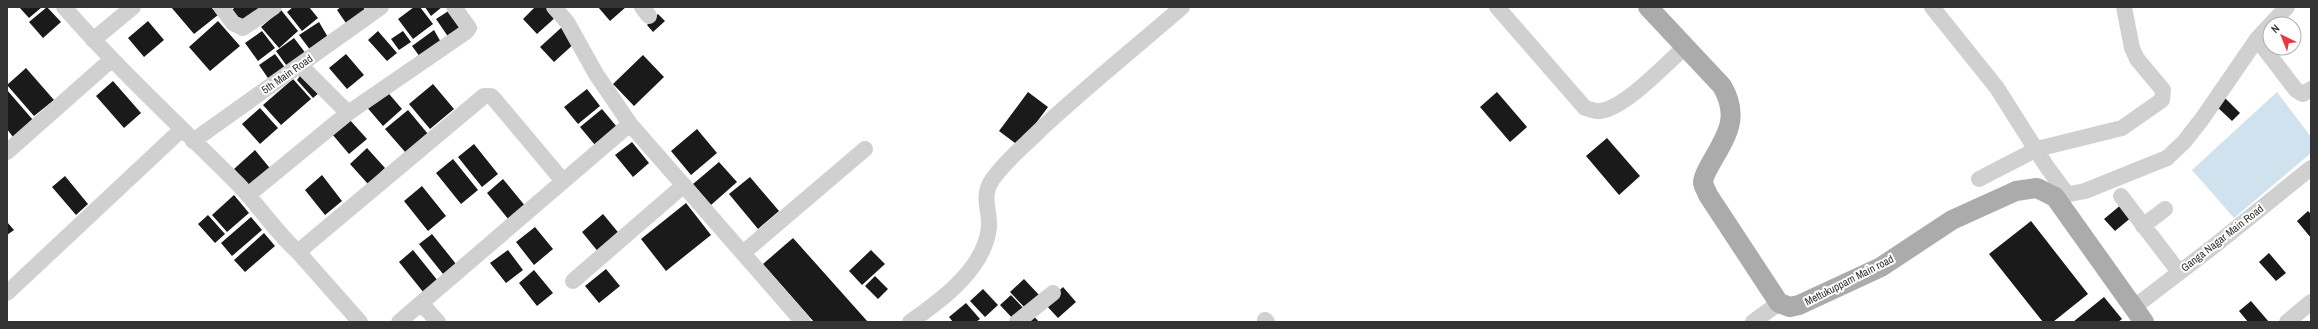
<svg xmlns="http://www.w3.org/2000/svg" width="2318" height="329" font-family="'Archivo Narrow',sans-serif">
<style>
.water{fill:#cfe2ee}
.building{fill:#1a1a1a}
.lines{fill:none;stroke-linecap:round;stroke-linejoin:round}
.minor{stroke:#d0d0d0;stroke-width:16}
.major{stroke:#ababab;stroke-width:20}
.labels{text-anchor:middle;dominant-baseline:central;stroke-width:4;stroke-linejoin:round;paint-order:stroke}
.street-label{font-size:11px;fill:#333;stroke:#fff}
</style>
<rect width="100%" height="100%" fill="#fff"/>
<path class="water" d="M2277 92 2311 137V153L2234 218 2192 170Z"/>
<path class="building" d="M19 7H42L29 18Z
M47 7 61 22 43 38 29 22Z
M171 7H211L218 15 194 34Z
M235 7H265L243 26 230 12Z
M293 7H309L318 18 302 31 287 12Z
M341 7H363L367 12 348 26 337 10Z
M414 7H420L433 24 413 39 398 19Z
M425 7H442L431 16Z
M535 7H550L558 15 537 34 523 19Z
M598 7H626L610 21Z
M281 10 298 31 279 48 261 27Z
M450 10 462 29 449 38 436 19Z
M658 14 665 21 653 32 647 25Z
M148 21 164 40 144 57 128 38Z
M218 21 240 46 210 71 189 47Z
M319 22 329 39 311 51 299 35Z
M562 27 576 42 554 62 540 47Z
M434 30 442 44 420 57 412 46Z
M262 31 275 48 258 61 245 43Z
M378 31 397 53 387 61 368 40Z
M403 31 411 42 399 50 391 39Z
M294 38 307 55 289 69 276 51Z
M275 54 286 69 270 81 259 65Z
M346 54 364 75 347 89 329 68Z
M643 55 664 77 634 106 613 84Z
M26 68 54 100 34 116 7 85Z
M302 73 320 92 313 98 297 80Z
M293 79 311 99 281 125 263 105Z
M113 81 141 113 124 128 96 96Z
M433 84 454 109 430 129 409 104Z
M384 88 402 109 383 126 365 105Z
M587 89 600 106 578 124 564 107Z
M7 90 33 120 13 137 7 129Z
M1028 92 1048 107 1019 146 999 131Z
M1497 92 1527 127 1510 142 1480 107Z
M2224 97 2240 113 2232 121 2215 105Z
M260 108 278 128 260 144 242 124Z
M602 109 617 127 595 145 580 127Z
M408 110 428 134 406 153 385 129Z
M349 119 367 139 349 154 332 134Z
M697 129 717 153 691 175 671 151Z
M1607 138 1640 176 1619 195 1586 156Z
M632 142 649 163 633 177 615 155Z
M474 144 498 174 482 187 458 157Z
M367 148 385 168 368 184 350 164Z
M255 150 273 172 252 190 234 169Z
M453 159 478 190 461 204 436 173Z
M719 162 737 182 711 205 693 184Z
M322 175 342 201 325 215 305 190Z
M65 176 88 204 76 215 52 187Z
M750 177 779 211 758 229 729 194Z
M503 179 526 207 509 220 487 193Z
M422 186 446 216 428 231 404 201Z
M234 195 249 213 227 232 212 215Z
M686 203 711 235 666 271 641 239Z
M2122 204 2133 216 2115 231 2104 219Z
M2308 211 2311 214V238L2297 221Z
M603 214 622 237 600 254 582 232Z
M208 215 225 234 215 243 198 224Z
M251 217 262 230 232 256 221 243Z
M2031 221 2088 294 2053 322H2043L1989 254Z
M7 222 14 230 7 235Z
M535 227 553 249 534 265 516 242Z
M264 233 275 246 245 272 234 260Z
M432 234 456 264 443 274 419 244Z
M793 238 868 322H814L763 264Z
M413 250 438 281 424 293 399 262Z
M508 250 523 270 506 283 490 263Z
M871 250 885 264 862 285 849 271Z
M2269 253 2286 273 2276 281 2259 262Z
M606 269 620 286 599 303 585 286Z
M534 270 553 293 537 306 519 283Z
M875 276 888 289 878 299 865 286Z
M1024 279 1040 296 1026 309 1010 292Z
M1063 287 1076 302 1058 318 1045 304Z
M983 289 998 305 985 317 970 301Z
M1011 295 1025 310 1014 320 1000 305Z
M2104 297 2122 319 2118 322H2073Z
M2251 301 2269 322H2248L2239 311Z
M966 303 980 319 976 322H953L949 317Z
M1032 314 1039 322H1023Z"/>
<g class="lines">
<path class="minor" d="M64 7C119 70 179 125 238 184 259 206 276 232 298 252L360 322
M221 7 233 23 243 28 274 7
M554 7 567 22 596 74 630 124 803 322
M642 7 649 16
M1497 7 1585 108C1590 109 1595 112 1600 111 1625 108 1666 64 1685 47
M1932 7 1997 88 2047 167 2067 194
M2271 24 2287 7
M2257 39 2296 90 2303 94 2311 89
M93 40 133 7
M300 65 348 113
M193 141 381 7
M7 152 111 60
M1979 179 2037 149 2122 128 2162 100 2163 90 2137 59 2132 48 2124 7
M248 195 348 113 466 32 469 28 454 7
M2121 196 2179 272
M2055 197 2085 191 2167 158 2184 142 2202 119 2257 39 2270 25
M2143 226 2165 209
M298 252 484 96H491L495 100 563 181
M743 253 865 149
M573 281 684 185
M7 293 181 130
M421 303 438 322
M2133 308 2214 246 2311 168
M1265 320 1267 322
M399 322 630 124
M910 322C942 300 985 268 989 227 990 210 981 196 992 180 1005 161 1024 146 1040 130 1086 87 1135 48 1182 7
M1017 322 1053 293
M1753 322 1779 303
M2287 322 2311 302"/>
<path class="major" d="M1648 7 1722 86C1740 117 1727 135 1711 163 1708 169 1703 176 1703 183 1704 187 1707 192 1708 195L1779 303 1790 307 1799 305 1881 267 1952 220 2016 191 2037 188 2055 197 2144 322"/>
</g>
<g class="labels">
<g class="street-label">
<text transform="translate(287 74) rotate(-35)">5th Main Road</text>
<text transform="translate(2222 238) rotate(-38)">Ganga Nagar Main Road</text>
<text transform="translate(1849 280) rotate(-27)">Mettukuppam Main road</text>
</g>
</g>
<rect width="2318" height="329" fill="none" stroke="#333333" stroke-width="16"/>
<g transform="translate(2282 36) rotate(317)"><circle r="19" fill="#ffffff" stroke="#adadad"/>
<path d="M0-3L7 15L0 10L-7 15Z" fill="#e63946"/>
<text y="-6" font-size="11" font-weight="bold" text-anchor="middle" fill="#333333">N</text>
</g>
</svg>
